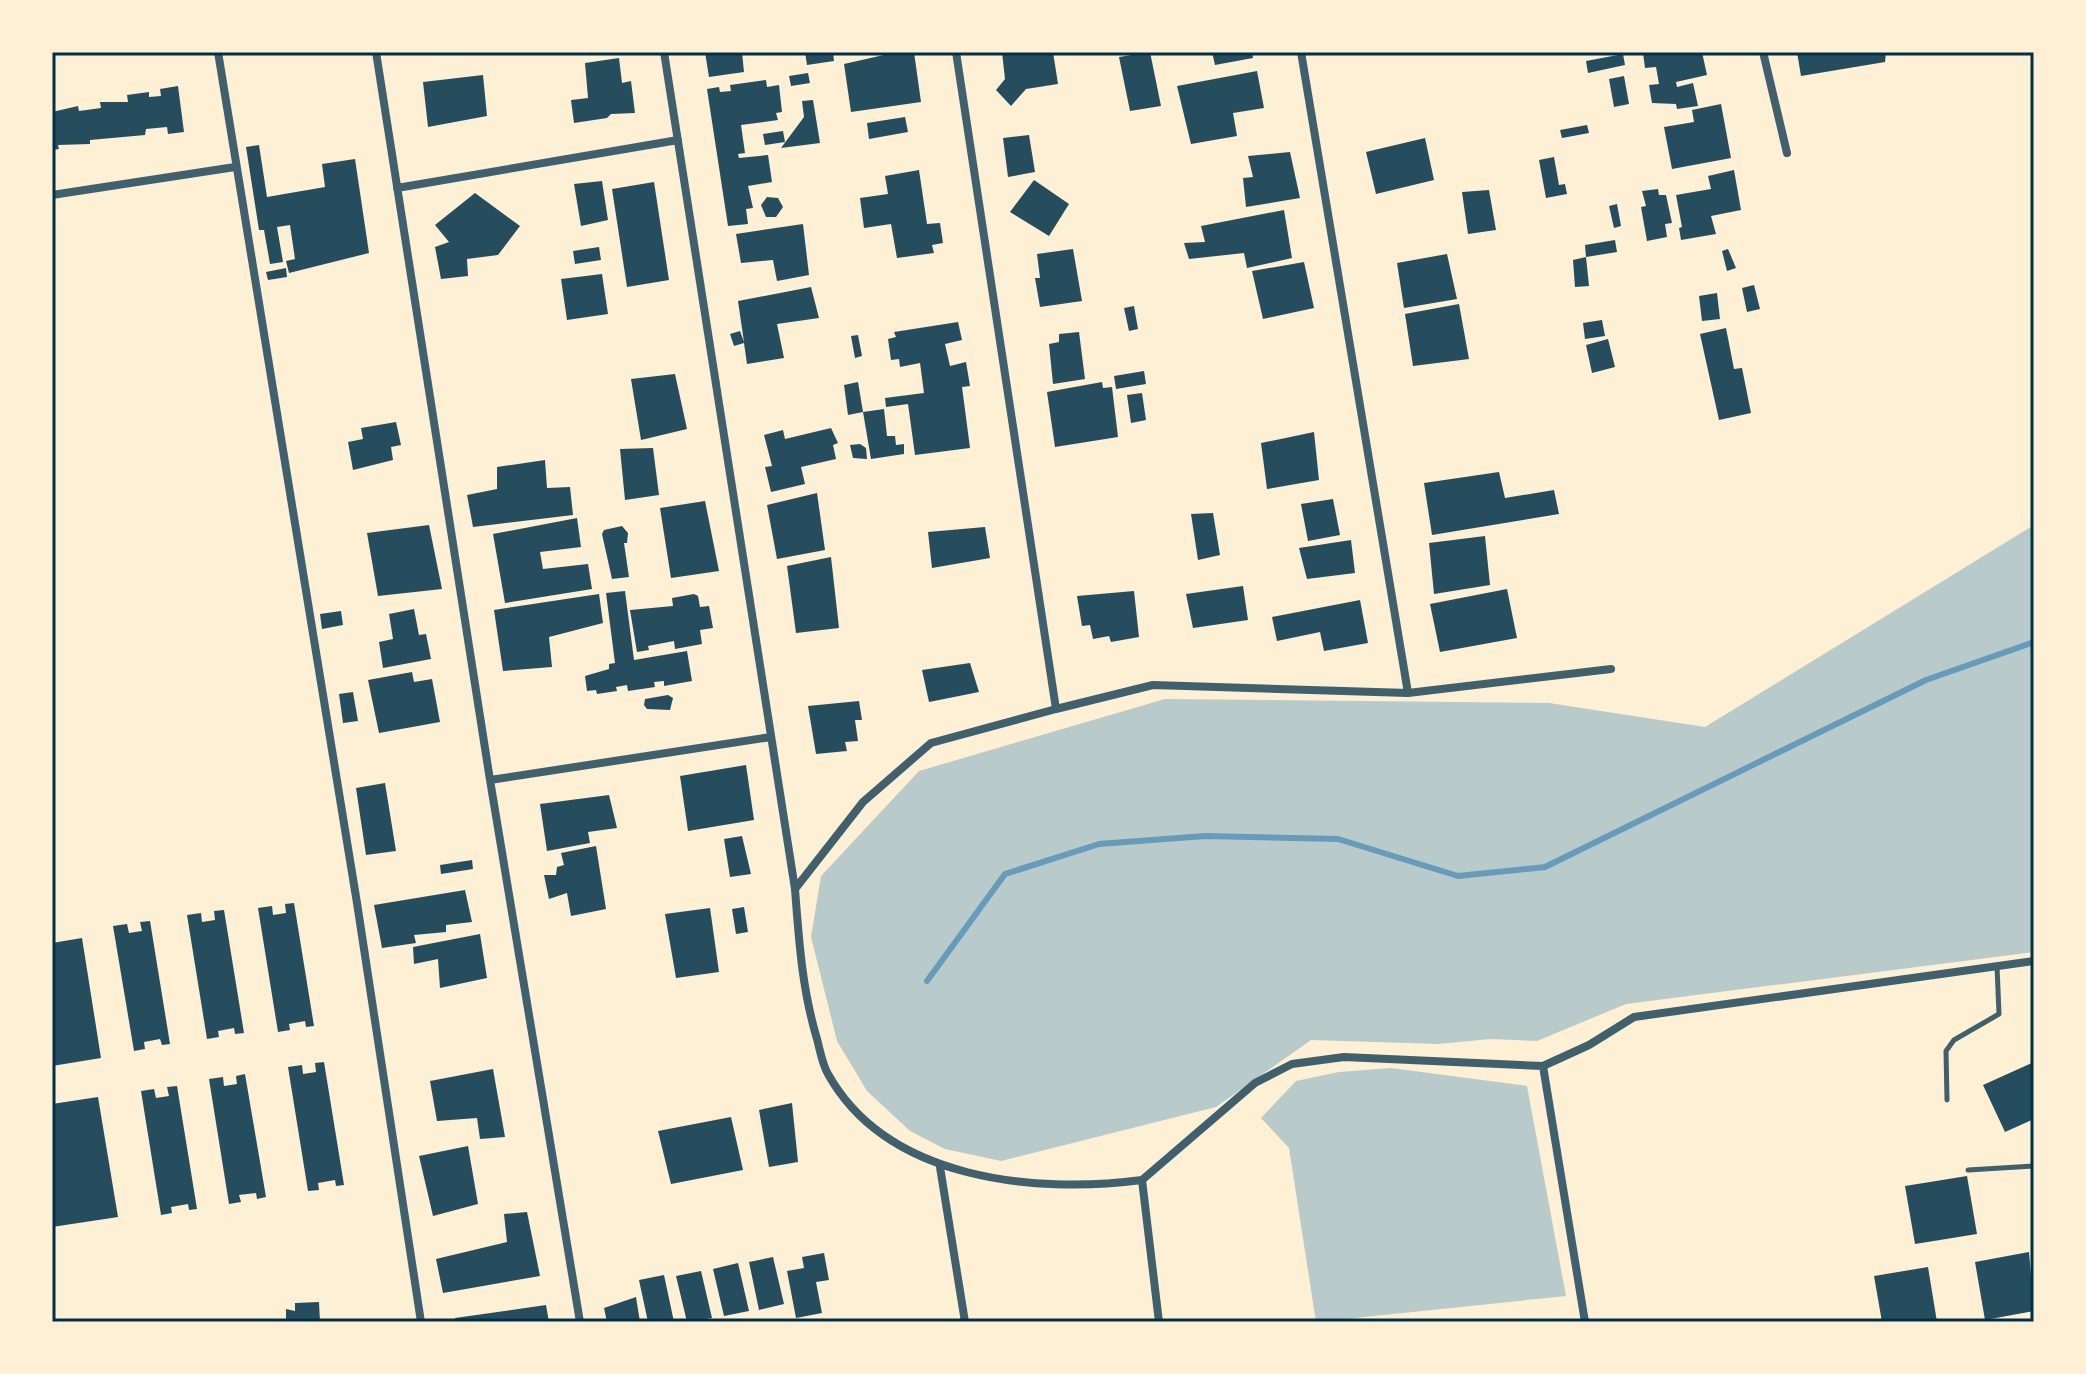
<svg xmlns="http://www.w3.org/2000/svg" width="2086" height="1374" font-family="'Playfair Display',serif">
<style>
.green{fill:#b9caca}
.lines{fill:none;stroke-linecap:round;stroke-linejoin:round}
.stream{stroke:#669bbc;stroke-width:6}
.building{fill:#264d5e}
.service{stroke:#3f606c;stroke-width:5}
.minor{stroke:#3f606c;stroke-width:8}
.neatline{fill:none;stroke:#003049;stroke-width:3}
</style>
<rect width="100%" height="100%" fill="#fdf0d5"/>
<path class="green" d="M2034 525V952L1626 1004 1537 1041 1490 1039 1439 1044 1311 1040 1216 1107 1001 1161 945 1149 910 1131 867 1091 837 1041 811 937 821 876 919 771 1165 699 1549 703 1705 727Z
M1391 1068 1527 1086 1566 1296 1316 1322 1289 1148 1261 1118 1296 1081 1339 1072Z"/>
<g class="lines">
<path class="stream" d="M927 981 1005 874 1099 844 1205 836 1338 839 1458 876 1545 867 1926 680 2034 642"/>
</g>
<path class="building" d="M705 52H742L744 72 709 77Z
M805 52H833L834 61 807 65Z
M897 52H914L921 102 851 112 844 64Z
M1002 52H1053L1058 84 1026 89 1011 106 996 90 1005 79Z
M1150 52 1161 106 1130 111 1119 57Z
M1212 52H1252L1253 58 1215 65Z
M1702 52 1707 75 1676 82 1677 87 1693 83 1698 106 1677 109 1676 104 1652 103 1649 85 1659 84 1656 67 1645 68 1643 53Z
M1797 52H1886L1885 62 1801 76Z
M1623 54 1625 65 1588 73 1586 61Z
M619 58 622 83 631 81 635 113 611 114 607 118 574 123 571 100 588 98 585 63Z
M1257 71 1264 108 1233 113 1237 136 1191 144 1177 86Z
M808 73 810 83 791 86 789 76Z
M483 75 487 116 428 127 423 82Z
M1624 76 1629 104 1614 107 1609 79Z
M766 80 767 87 779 85 782 112 776 113 778 120 741 125 745 153 738 154 739 158 768 155 772 182 748 186 753 208 746 209 748 224 728 226 707 89 719 87 720 92 731 91 730 85Z
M178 86 184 132 168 134 167 127 146 129 145 135 90 140V144L58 145 59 149 52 150V112L78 106 79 111 101 108 100 102H128L127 95 149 92V97L161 96 160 89Z
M813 100 820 143 781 148 804 117 802 101Z
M1721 104 1731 158 1672 169 1664 127 1694 122 1692 110Z
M905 117 908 132 869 139 867 123Z
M1587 125 1589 133 1562 138 1560 130Z
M783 131 785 142 765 145 763 134Z
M1029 135 1035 172 1008 177 1003 138Z
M1425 138 1434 180 1376 194 1366 152Z
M259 145 267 197 325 187 322 164 355 159 369 253 289 273 286 261 295 259 290 225 277 227 283 262 270 264 264 230H259L246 147Z
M1290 152 1300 198 1246 207 1243 178 1253 177 1248 156Z
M1554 157 1559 185 1565 184 1567 194 1546 198 1539 160Z
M919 170 927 224 940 223 943 243 932 245 934 253 897 258 891 224 864 228 860 198 888 194 885 176Z
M1734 170 1741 210 1711 216 1716 234 1681 240 1679 228 1682 227 1676 195 1711 189 1708 176Z
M1034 180 1069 204 1049 236 1010 212Z
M602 181 608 220 581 226 574 184Z
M654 182 669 280 627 287 612 189Z
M1658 189 1659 195H1666L1672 223 1665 224 1667 237 1647 241 1641 207 1646 206 1642 191Z
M1489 190 1496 230 1468 234 1462 192Z
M475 193 520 226 498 255 467 259 468 276 441 279 435 247 449 242 435 225Z
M767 197 778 198 783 207 776 217H766L761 205Z
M1617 204 1621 226 1614 228 1609 206Z
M1284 210 1292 258 1247 268 1244 253 1189 259 1184 243 1205 242 1201 226Z
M803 224 809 275 777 281 773 260 741 263 736 234Z
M1615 240 1617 252 1586 257 1589 286 1575 287 1573 260 1586 257 1585 245Z
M599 247 601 260 575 264 573 251Z
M1073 249 1082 301 1040 307 1035 278H1040L1037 254Z
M1728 249 1736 268 1727 271 1722 251Z
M1447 254 1457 299 1404 308 1397 263Z
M1304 262 1314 308 1263 319 1252 271Z
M286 268 287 277 268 280 266 272Z
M602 274 608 314 567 320 561 279Z
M1754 285 1760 309 1747 312 1742 288Z
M811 287 819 318 777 324 784 358 747 364 744 343 734 346 730 334 740 331 744 342 738 301Z
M1717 293 1720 319 1702 321 1699 296Z
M1459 304 1469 359 1413 366 1405 314Z
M1134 306 1138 329 1129 331 1124 308Z
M1602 320 1605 336 1585 339 1583 323Z
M958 322 962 340 945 344 950 366 966 362 970 386 962 387 970 448 915 455 908 404 886 407 885 398 924 393 920 363 900 367 899 359 891 360 888 339 896 337 894 332Z
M1726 328 1734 369 1742 368 1751 413 1719 420 1700 334Z
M1079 332 1085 379 1053 384 1049 344 1059 342V334Z
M858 335 862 356 855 358 851 336Z
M1608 339 1615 367 1592 373 1586 345Z
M1144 371 1146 384 1116 389 1114 376Z
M675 374 687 429 641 440 631 379Z
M858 382 863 412 848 415 844 385Z
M1102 382 1103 388 1112 387 1118 437 1055 447 1047 392Z
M1142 393 1146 420 1131 423 1127 395Z
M884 409 887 436H895L896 445 904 444V454L871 459 863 412Z
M396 422 401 445 391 447 393 460 353 470 348 442 363 439 361 428Z
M831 428 838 443 833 445 836 459 801 467 805 484 771 492 765 467 772 466 764 435 783 430 785 439Z
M1314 432 1319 480 1267 489 1261 443Z
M860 444 866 448 867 459 853 458 850 445Z
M653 448 659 495 625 500 620 449Z
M545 460 547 488 570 487 573 515 473 527 467 495 497 489V467Z
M1499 472 1505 498 1554 490 1559 514 1432 535 1424 483Z
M817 493 825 550 777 559 767 505Z
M1333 499 1340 535 1308 541 1301 504Z
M705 501 719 571 671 578 660 508Z
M1213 513 1220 555 1198 560 1191 514Z
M577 518 581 547 540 552 543 569 588 564 592 589 505 603 493 534Z
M429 525 442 589 378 596 367 533Z
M622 526 628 533 627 543H624L629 577 612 579 602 534 604 530Z
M985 527 990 558 932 568 928 532Z
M1485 536 1490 585 1434 594 1429 543Z
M1351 540 1355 573 1307 579 1299 548Z
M831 557 839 628 796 633 787 566Z
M1243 586 1248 620 1193 628 1186 594Z
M1507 589 1517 638 1440 652 1430 604Z
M625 591 634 660 687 651 692 681 664 686V681L654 682 655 687 628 691 627 685 616 687 617 691 597 694 596 690 587 691 585 676 609 669V664L615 663 606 593Z
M1134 591 1139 637 1111 642 1109 636 1093 639 1090 625 1082 626 1077 596Z
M599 594 603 623 549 637 552 667 503 671 494 610Z
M694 594 698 596 700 607 709 606 713 628 700 630 702 644 675 649 674 641 648 646 649 650 637 652 630 610 673 606 672 598Z
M1360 600 1368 643 1324 651 1320 632 1277 641 1272 617Z
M414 609 419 635 426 634 431 659 383 668 379 642 393 639 389 614Z
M341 611 343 625 322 629 320 614Z
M970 663 979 692 929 702 922 670Z
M412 672 414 682 432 679 440 722 379 733 368 680Z
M353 692 358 721 343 723 339 694Z
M668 695 673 698 670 710 647 709 644 705 645 699Z
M859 701 862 720H855L858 741 845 742 847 751 816 754 808 706Z
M746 765 754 820 688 831 680 776Z
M385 783 396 851 366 855 356 788Z
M609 795 617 828 588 832 590 843 547 851 540 804Z
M742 836 751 874 730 877 724 839Z
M596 846 606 909 571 916 567 893 549 899 544 875H556L557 867 564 865 561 853Z
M472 860 473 869 441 874 440 865Z
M465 890 472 922 446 925V932L414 935 416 943 382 948 374 905Z
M294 903 314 1026 306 1027 305 1021 289 1024 290 1030 278 1032 258 908 272 906 273 915 286 913 285 904Z
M744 907 748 932 736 934 732 909Z
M710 908 719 972 676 978 665 914Z
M224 910 244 1033 235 1034 234 1028 218 1031 219 1037 207 1039 187 915 201 913 202 922 215 920 214 911Z
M150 921 170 1044 162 1045 160 1039 144 1042 145 1049 134 1051 113 926 127 924 129 933 142 931 140 922Z
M480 934 487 978 440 988 438 959 414 964 413 947Z
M82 938 101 1058 52 1066V943Z
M324 1062 344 1185 336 1186 335 1180 318 1183 319 1190 308 1191 288 1067 302 1065 303 1074 316 1072 315 1063Z
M2034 1062V1119L2005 1132 1983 1085Z
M493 1069 505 1137 480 1139 477 1118 437 1121 430 1081Z
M245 1074 266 1197 257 1199 256 1193 239 1195 241 1202 229 1204 209 1079 223 1077 224 1086 237 1084 236 1076Z
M177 1086 197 1209 189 1210 188 1204 171 1207 172 1213 161 1215 141 1091 154 1089 156 1098 169 1096 167 1087Z
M98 1097 118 1217 52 1227V1104Z
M792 1103 798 1162 769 1167 759 1110Z
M731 1117 743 1170 671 1184 658 1131Z
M468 1146 478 1204 433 1216 419 1156Z
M1967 1176 1977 1234 1915 1244 1905 1186Z
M527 1212 540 1276 443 1293 436 1259 507 1242 504 1214Z
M2029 1252 2034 1311 1985 1320 1975 1262Z
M824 1253 829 1280 816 1282 822 1313 796 1318 787 1271 804 1268 802 1257Z
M773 1257 784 1304 759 1310 749 1262Z
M738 1263 749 1311 724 1316 713 1269Z
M1928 1267 1937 1322H1882L1874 1276Z
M701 1271 712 1318 687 1322 676 1276Z
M664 1275 674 1322H648L639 1280Z
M636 1297 640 1322H607L604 1308Z
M319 1302 320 1322H286V1309L295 1311V1303Z
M546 1305 549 1322H456L455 1318Z"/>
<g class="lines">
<path class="service" d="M1947 1100 1946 1051 1954 1040 1999 1014 1997 966
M1968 1170 2034 1166"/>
<path class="minor" d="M218 52 357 903 421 1322
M376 52 490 780 580 1322
M664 52 795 889C799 941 802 989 817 1039 820 1050 822 1064 828 1074 887 1180 1034 1194 1142 1180
M956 52 1056 709
M1301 52 1408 693
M1763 52 1787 153
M397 188 678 140
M52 195 235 167
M490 780 771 737
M795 889 863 802 931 743 1056 709 1153 685 1408 693 1611 669
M1543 1066 1585 1322
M940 1167 965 1322
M1142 1180 1255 1083 1292 1064 1344 1057 1543 1066 1589 1045 1634 1017 2034 961
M1142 1180 1159 1322"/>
</g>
<rect width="2086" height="1374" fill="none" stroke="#fdf0d5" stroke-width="108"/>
<rect x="54" y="54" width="1978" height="1266" class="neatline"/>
</svg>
